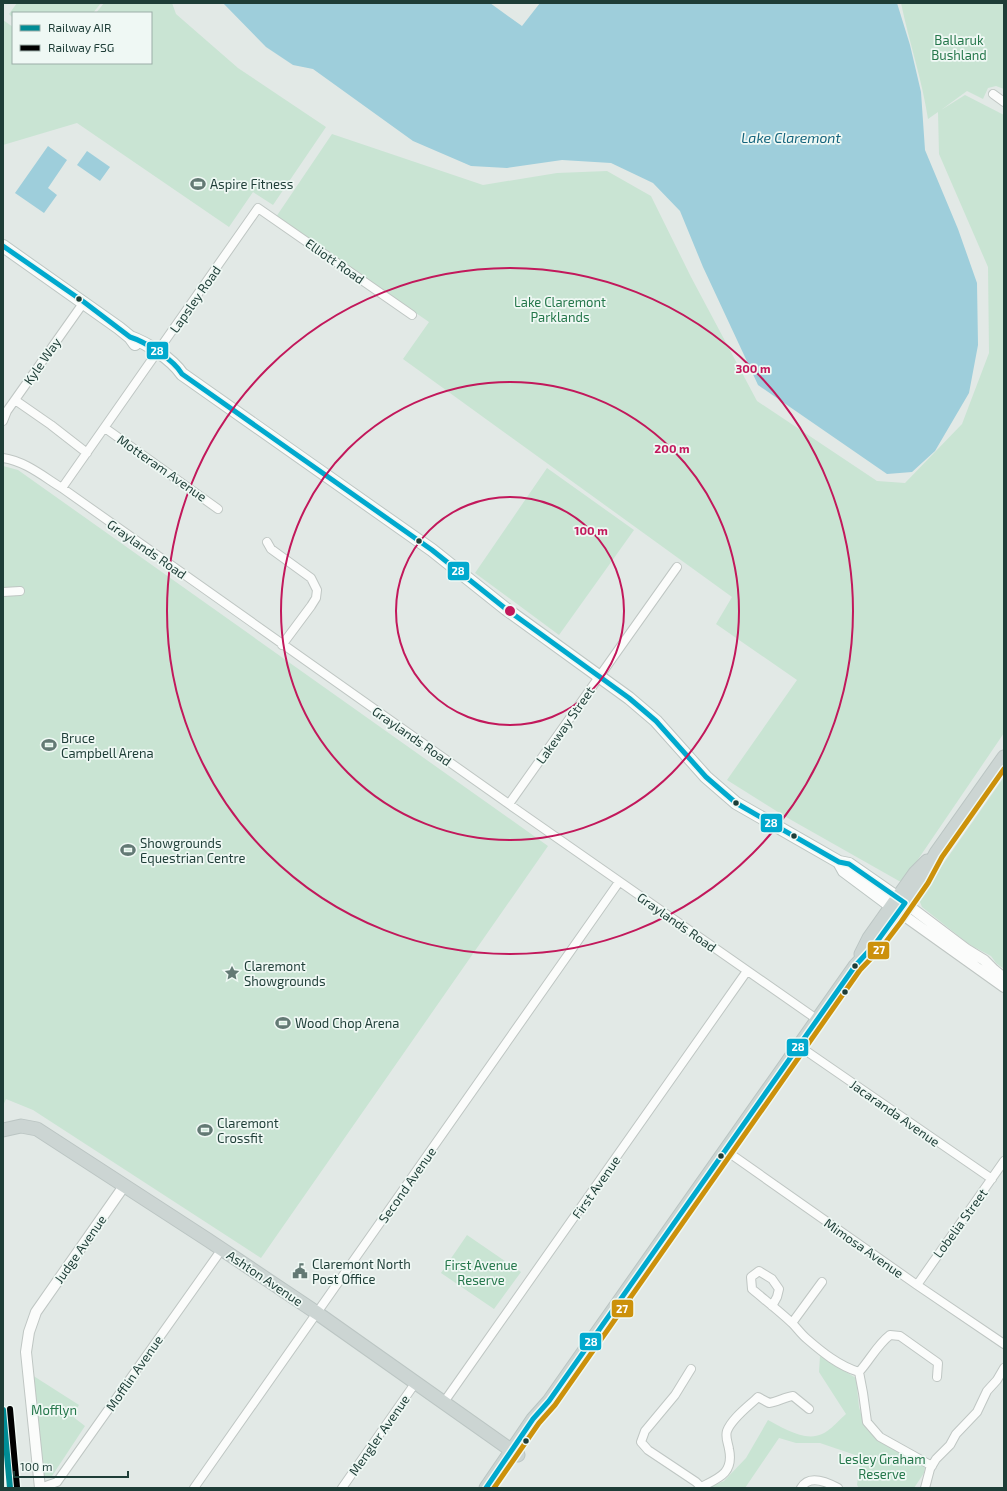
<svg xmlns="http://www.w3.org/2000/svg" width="1007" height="1491" font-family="'Exo 2',sans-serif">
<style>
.green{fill:#c9e4d3}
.water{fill:#9ecedb}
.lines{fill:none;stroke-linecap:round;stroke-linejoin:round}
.minor-casing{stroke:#bfc6c3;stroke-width:10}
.tertiary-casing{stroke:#bfc6c3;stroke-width:12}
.secondary-casing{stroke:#bdc6c3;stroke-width:14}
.primary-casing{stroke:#bbc5c3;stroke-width:15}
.minor{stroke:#fbfcfb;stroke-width:8}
.tertiary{stroke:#fbfcfb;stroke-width:10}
.secondary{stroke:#fbfcfb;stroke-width:12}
.primary{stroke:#ccd5d3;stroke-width:13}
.bus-1-casing{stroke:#eff8f4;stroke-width:8}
.bus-2-casing{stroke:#eff8f4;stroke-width:8}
.bus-1{stroke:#00a9ce;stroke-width:5}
.bus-2{stroke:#cc910b;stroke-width:5}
.rail-1-casing{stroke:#eff8f4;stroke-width:9}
.rail-2-casing{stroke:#eff8f4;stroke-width:9}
.rail-1{stroke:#008c95;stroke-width:6}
.rail-2{stroke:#000;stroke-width:6}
.ring{fill:none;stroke:#c2185b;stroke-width:2}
.bus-dot{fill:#1e3d37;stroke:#eff8f4;stroke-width:1.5}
.labels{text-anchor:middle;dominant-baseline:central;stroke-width:3.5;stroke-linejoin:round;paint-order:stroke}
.park-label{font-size:13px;fill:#25774b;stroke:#eff8f4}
.poi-label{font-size:13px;fill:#1e3d37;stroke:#eff8f4;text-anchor:start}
.street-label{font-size:13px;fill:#1e3d37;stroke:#eff8f4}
.water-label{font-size:14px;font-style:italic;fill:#14647d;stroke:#eff8f4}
.centre{fill:#c2185b;stroke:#eff8f4;stroke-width:2}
.ring-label{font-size:12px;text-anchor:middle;font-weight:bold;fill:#c2185b;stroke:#eff8f4;stroke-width:3.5;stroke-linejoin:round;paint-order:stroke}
.line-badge{stroke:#eff8f4;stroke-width:1.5}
.badge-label{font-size:11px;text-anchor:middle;font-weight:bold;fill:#fff}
</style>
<rect width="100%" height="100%" fill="#e2e9e6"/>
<path class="green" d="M17 3H101L93 13H13V18L9 14Z
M104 3H172L176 14 238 68 326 127 273 205 253 192 229 227 77 123 3 145V20L13 27V63H151V13H96Z
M901 3H1004V89L996 86 988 88 983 99 967 91 941 110 965 95 1004 115V733L906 877 902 881H899L786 817 727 780 797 680 716 624 732 597 403 359 429 322 276 217 332 134 483 185 557 173 607 171 651 196 691 277 757 401 877 481 905 483 962 424 989 353 988 267 939 154 938 112 928 119C922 79 909 42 901 3Z
M3 466 18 470 548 846 261 1258 33 1110 6 1099 3 1106Z
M547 468 634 530 559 635 475 573Z
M1004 777V969L996 963 991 956 970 945 922 907 920 902V897Z
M467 1235 521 1272 494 1309 441 1273Z
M820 1356 856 1378 859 1407 865 1427 876 1438 911 1457 925 1468 924 1473 914 1488H859L857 1485 861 1457 820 1443H796L779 1438 745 1488H707L724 1481 746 1458 768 1420C783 1428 805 1442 822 1434 830 1431 840 1419 846 1414L819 1372Z
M32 1375 79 1405 72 1416 85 1426 52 1476 42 1477Z"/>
<path class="water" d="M223 3H490L522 26 540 3H897L910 45 921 92 925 150 958 229 977 283 978 345 969 393 935 451 912 472 887 474 758 385 703 267 680 211 653 183 611 163 562 160 507 168 471 166 413 141 313 69 293 65 266 47Z
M48 146 67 160 48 188 57 195 44 213 15 193Z
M87 151 110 167 100 181 77 165Z"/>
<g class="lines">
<g class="minor-casing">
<path id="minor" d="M993 94 1004 102
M15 400 51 425 87 453
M3 421 7 411 84 302
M105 428 218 509
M3 458C25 461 44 477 62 488L520 812 818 1020
M62 488 258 208 412 315
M267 542 271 549 311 578 317 590 316 598 311 606 282 645
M3 592 20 591
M509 804 677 567
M799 1046 992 1179
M725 1150 917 1285 1004 1344
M917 1285 1004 1161
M772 1306 777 1297 779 1289 772 1279 759 1271 751 1277 752 1289C765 1300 779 1311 792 1323 797 1328 801 1334 807 1339 822 1352 839 1366 859 1372L863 1393 867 1422 880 1437 932 1466
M792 1323 822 1282
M691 1369 675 1395 645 1431 641 1442 648 1450 696 1482 702 1488
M859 1372C870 1360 877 1345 890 1335L900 1336 938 1363 937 1377
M444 1402 747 971
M701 1487C719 1478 734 1473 729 1449 728 1443 725 1437 727 1431 732 1418 749 1406 758 1397L769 1403C777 1402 785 1397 793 1396L809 1409
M40 1488 57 1482 222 1249
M194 1488 619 882
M342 1488 416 1382
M801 1488C809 1474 827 1482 838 1488
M925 1488 930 1469 936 1459 950 1445 956 1434 977 1412 987 1391 997 1380 1004 1368"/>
</g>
<g class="tertiary-casing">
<path id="tertiary" d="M905 903 966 949 984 960 994 970 1004 978
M899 912 1004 987
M40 1488 26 1352 29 1332 36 1312 124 1186"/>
</g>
<g class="secondary-casing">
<path id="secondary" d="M3 246 119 328 130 337 135 344
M130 337C147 343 172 359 182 374L432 550 506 609 629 698 656 721 706 777 736 803 839 862 849 864 905 903
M839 862 844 871 899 912"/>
</g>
<g class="primary-casing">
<path id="primary" d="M861 954 869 938 915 873 927 861
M3 1130 21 1126 37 1129 208 1240 317 1313 518 1455
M486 1488 533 1419 549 1401 855 966 876 943 895 918 922 879 936 853 1004 757"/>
</g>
<use href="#minor" class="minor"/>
<use href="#tertiary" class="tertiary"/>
<use href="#secondary" class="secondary"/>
<use href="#primary" class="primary"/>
<g class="bus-1-casing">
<path id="bus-1" d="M3 246 84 302 130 337C146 342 174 360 182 374L432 550 506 609 629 698 656 721 706 777 736 803 839 862 849 864 905 903
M486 1488 533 1419 549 1401 855 966 876 943 905 903"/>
</g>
<g class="bus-2-casing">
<path id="bus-2" d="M494 1488 539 1423 555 1405 860 970 882 947 901 922 928 883 942 857 1004 769"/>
</g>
<use href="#bus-1" class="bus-1"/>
<use href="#bus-2" class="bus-2"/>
<g class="rail-1-casing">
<path id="rail-1" d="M3 1410 10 1488"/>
</g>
<g class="rail-2-casing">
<path id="rail-2" d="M10 1409 17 1487"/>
</g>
<use href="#rail-1" class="rail-1"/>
<use href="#rail-2" class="rail-2"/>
</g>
<g class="ring">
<circle cx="510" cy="611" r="114"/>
<circle cx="510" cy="611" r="229"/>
<circle cx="510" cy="611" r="343"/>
</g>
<defs>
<g id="stadium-bare" transform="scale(1.2)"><path d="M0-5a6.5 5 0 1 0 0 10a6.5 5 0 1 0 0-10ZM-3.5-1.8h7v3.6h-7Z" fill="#637974" stroke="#eff8f4" stroke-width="2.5" paint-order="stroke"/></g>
<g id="sight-bare" transform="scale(1.2)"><path d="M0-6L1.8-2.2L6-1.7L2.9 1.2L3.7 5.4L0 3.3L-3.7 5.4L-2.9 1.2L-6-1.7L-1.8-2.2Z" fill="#637974" stroke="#eff8f4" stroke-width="2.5" paint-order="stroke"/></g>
<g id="civic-bare" transform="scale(1.2)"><path d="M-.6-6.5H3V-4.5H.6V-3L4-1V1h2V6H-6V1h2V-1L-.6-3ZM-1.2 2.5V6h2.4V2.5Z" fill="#637974" stroke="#eff8f4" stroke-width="2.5" paint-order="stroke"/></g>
</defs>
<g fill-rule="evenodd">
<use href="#stadium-bare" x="198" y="184"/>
<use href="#stadium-bare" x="49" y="745"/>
<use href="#stadium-bare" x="128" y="850"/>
<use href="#sight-bare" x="232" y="973"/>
<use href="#stadium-bare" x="283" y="1023"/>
<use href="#stadium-bare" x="205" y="1130"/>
<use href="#civic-bare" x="300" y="1271"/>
</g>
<g class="bus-dot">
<circle cx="79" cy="299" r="3.5"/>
<circle cx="419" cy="541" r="3.5"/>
<circle cx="736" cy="803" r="3.5"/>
<circle cx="794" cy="836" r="3.5"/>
<circle cx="855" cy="966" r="3.5"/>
<circle cx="845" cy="992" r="3.5"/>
<circle cx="721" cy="1156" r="3.5"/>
<circle cx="526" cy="1441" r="3.5"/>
</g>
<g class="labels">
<g class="park-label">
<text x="959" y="40">Ballaruk<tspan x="959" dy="15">Bushland</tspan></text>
<text x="560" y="302">Lake Claremont<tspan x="560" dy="15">Parklands</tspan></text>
<text x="481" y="1265">First Avenue<tspan x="481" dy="15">Reserve</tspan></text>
<text x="54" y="1410">Mofflyn</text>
<text x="882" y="1459">Lesley Graham<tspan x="882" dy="15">Reserve</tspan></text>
</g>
<g class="poi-label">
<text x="210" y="184">Aspire Fitness</text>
<text x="61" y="738">Bruce<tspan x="61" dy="15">Campbell Arena</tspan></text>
<text x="140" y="843">Showgrounds<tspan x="140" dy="15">Equestrian Centre</tspan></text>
<text x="244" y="966">Claremont<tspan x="244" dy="15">Showgrounds</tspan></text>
<text x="295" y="1023">Wood Chop Arena</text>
<text x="217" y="1123">Claremont<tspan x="217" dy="15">Crossfit</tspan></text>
<text x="312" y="1264">Claremont North<tspan x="312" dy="15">Post Office</tspan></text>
</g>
<g class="street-label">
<text transform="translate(335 261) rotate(35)">Elliott Road</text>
<text transform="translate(195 299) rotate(-55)">Lapsley Road</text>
<text transform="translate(42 361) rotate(-55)">Kyle Way</text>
<text transform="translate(162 468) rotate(35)">Motteram Avenue</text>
<text transform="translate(147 549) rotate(35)">Graylands Road</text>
<text transform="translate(565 725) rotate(-55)">Lakeway Street</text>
<text transform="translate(412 736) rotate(35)">Graylands Road</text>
<text transform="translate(677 922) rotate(35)">Graylands Road</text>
<text transform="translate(895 1113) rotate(35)">Jacaranda Avenue</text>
<text transform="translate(407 1185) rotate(-55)">Second Avenue</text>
<text transform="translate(596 1187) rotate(-55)">First Avenue</text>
<text transform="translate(960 1223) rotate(-54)">Lobelia Street</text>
<text transform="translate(864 1248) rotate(35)">Mimosa Avenue</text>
<text transform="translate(80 1249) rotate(-55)">Judge Avenue</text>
<text transform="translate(265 1278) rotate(34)">Ashton Avenue</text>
<text transform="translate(134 1373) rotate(-55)">Mofflin Avenue</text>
<text transform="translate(379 1435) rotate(-55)">Mengler Avenue</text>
</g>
<g class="water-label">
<text x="791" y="137">Lake Claremont</text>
</g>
</g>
<circle cx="510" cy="611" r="6" class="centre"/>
<g class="ring-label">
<text x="753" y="373">300 m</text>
<text x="672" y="453">200 m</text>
<text x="591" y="535">100 m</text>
</g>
<g class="line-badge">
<rect x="146" y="341" width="23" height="19" rx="4" fill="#00a9ce"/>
<rect x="447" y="561" width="23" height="20" rx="4" fill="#00a9ce"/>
<rect x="760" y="813" width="23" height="20" rx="4" fill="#00a9ce"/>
<rect x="867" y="941" width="23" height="19" rx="4" fill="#cc910b"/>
<rect x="786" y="1038" width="23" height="19" rx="4" fill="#00a9ce"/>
<rect x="611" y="1299" width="23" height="19" rx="4" fill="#cc910b"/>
<rect x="579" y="1332" width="23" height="19" rx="4" fill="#00a9ce"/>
</g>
<g class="badge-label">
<text x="157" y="355">28</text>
<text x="458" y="575">28</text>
<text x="771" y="827">28</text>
<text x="879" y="954">27</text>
<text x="798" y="1051">28</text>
<text x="622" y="1313">27</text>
<text x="591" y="1346">28</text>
</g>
<rect width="1007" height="1491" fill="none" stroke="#1e3d37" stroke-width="8"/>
<rect x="12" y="12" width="140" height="52" fill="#eff8f4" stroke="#9bada8"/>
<rect x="20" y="25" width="20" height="6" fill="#008c95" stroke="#9bada8"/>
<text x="48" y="32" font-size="12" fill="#1e3d37">Railway AIR</text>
<rect x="20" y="45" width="20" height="6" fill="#000000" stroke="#9bada8"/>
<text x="48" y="52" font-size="12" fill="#1e3d37">Railway FSG</text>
<path d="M14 1471v6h114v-6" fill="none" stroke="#1e3d37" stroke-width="2"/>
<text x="20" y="1471" font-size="12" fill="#1e3d37" stroke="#eff8f4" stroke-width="3" paint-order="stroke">100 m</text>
</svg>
